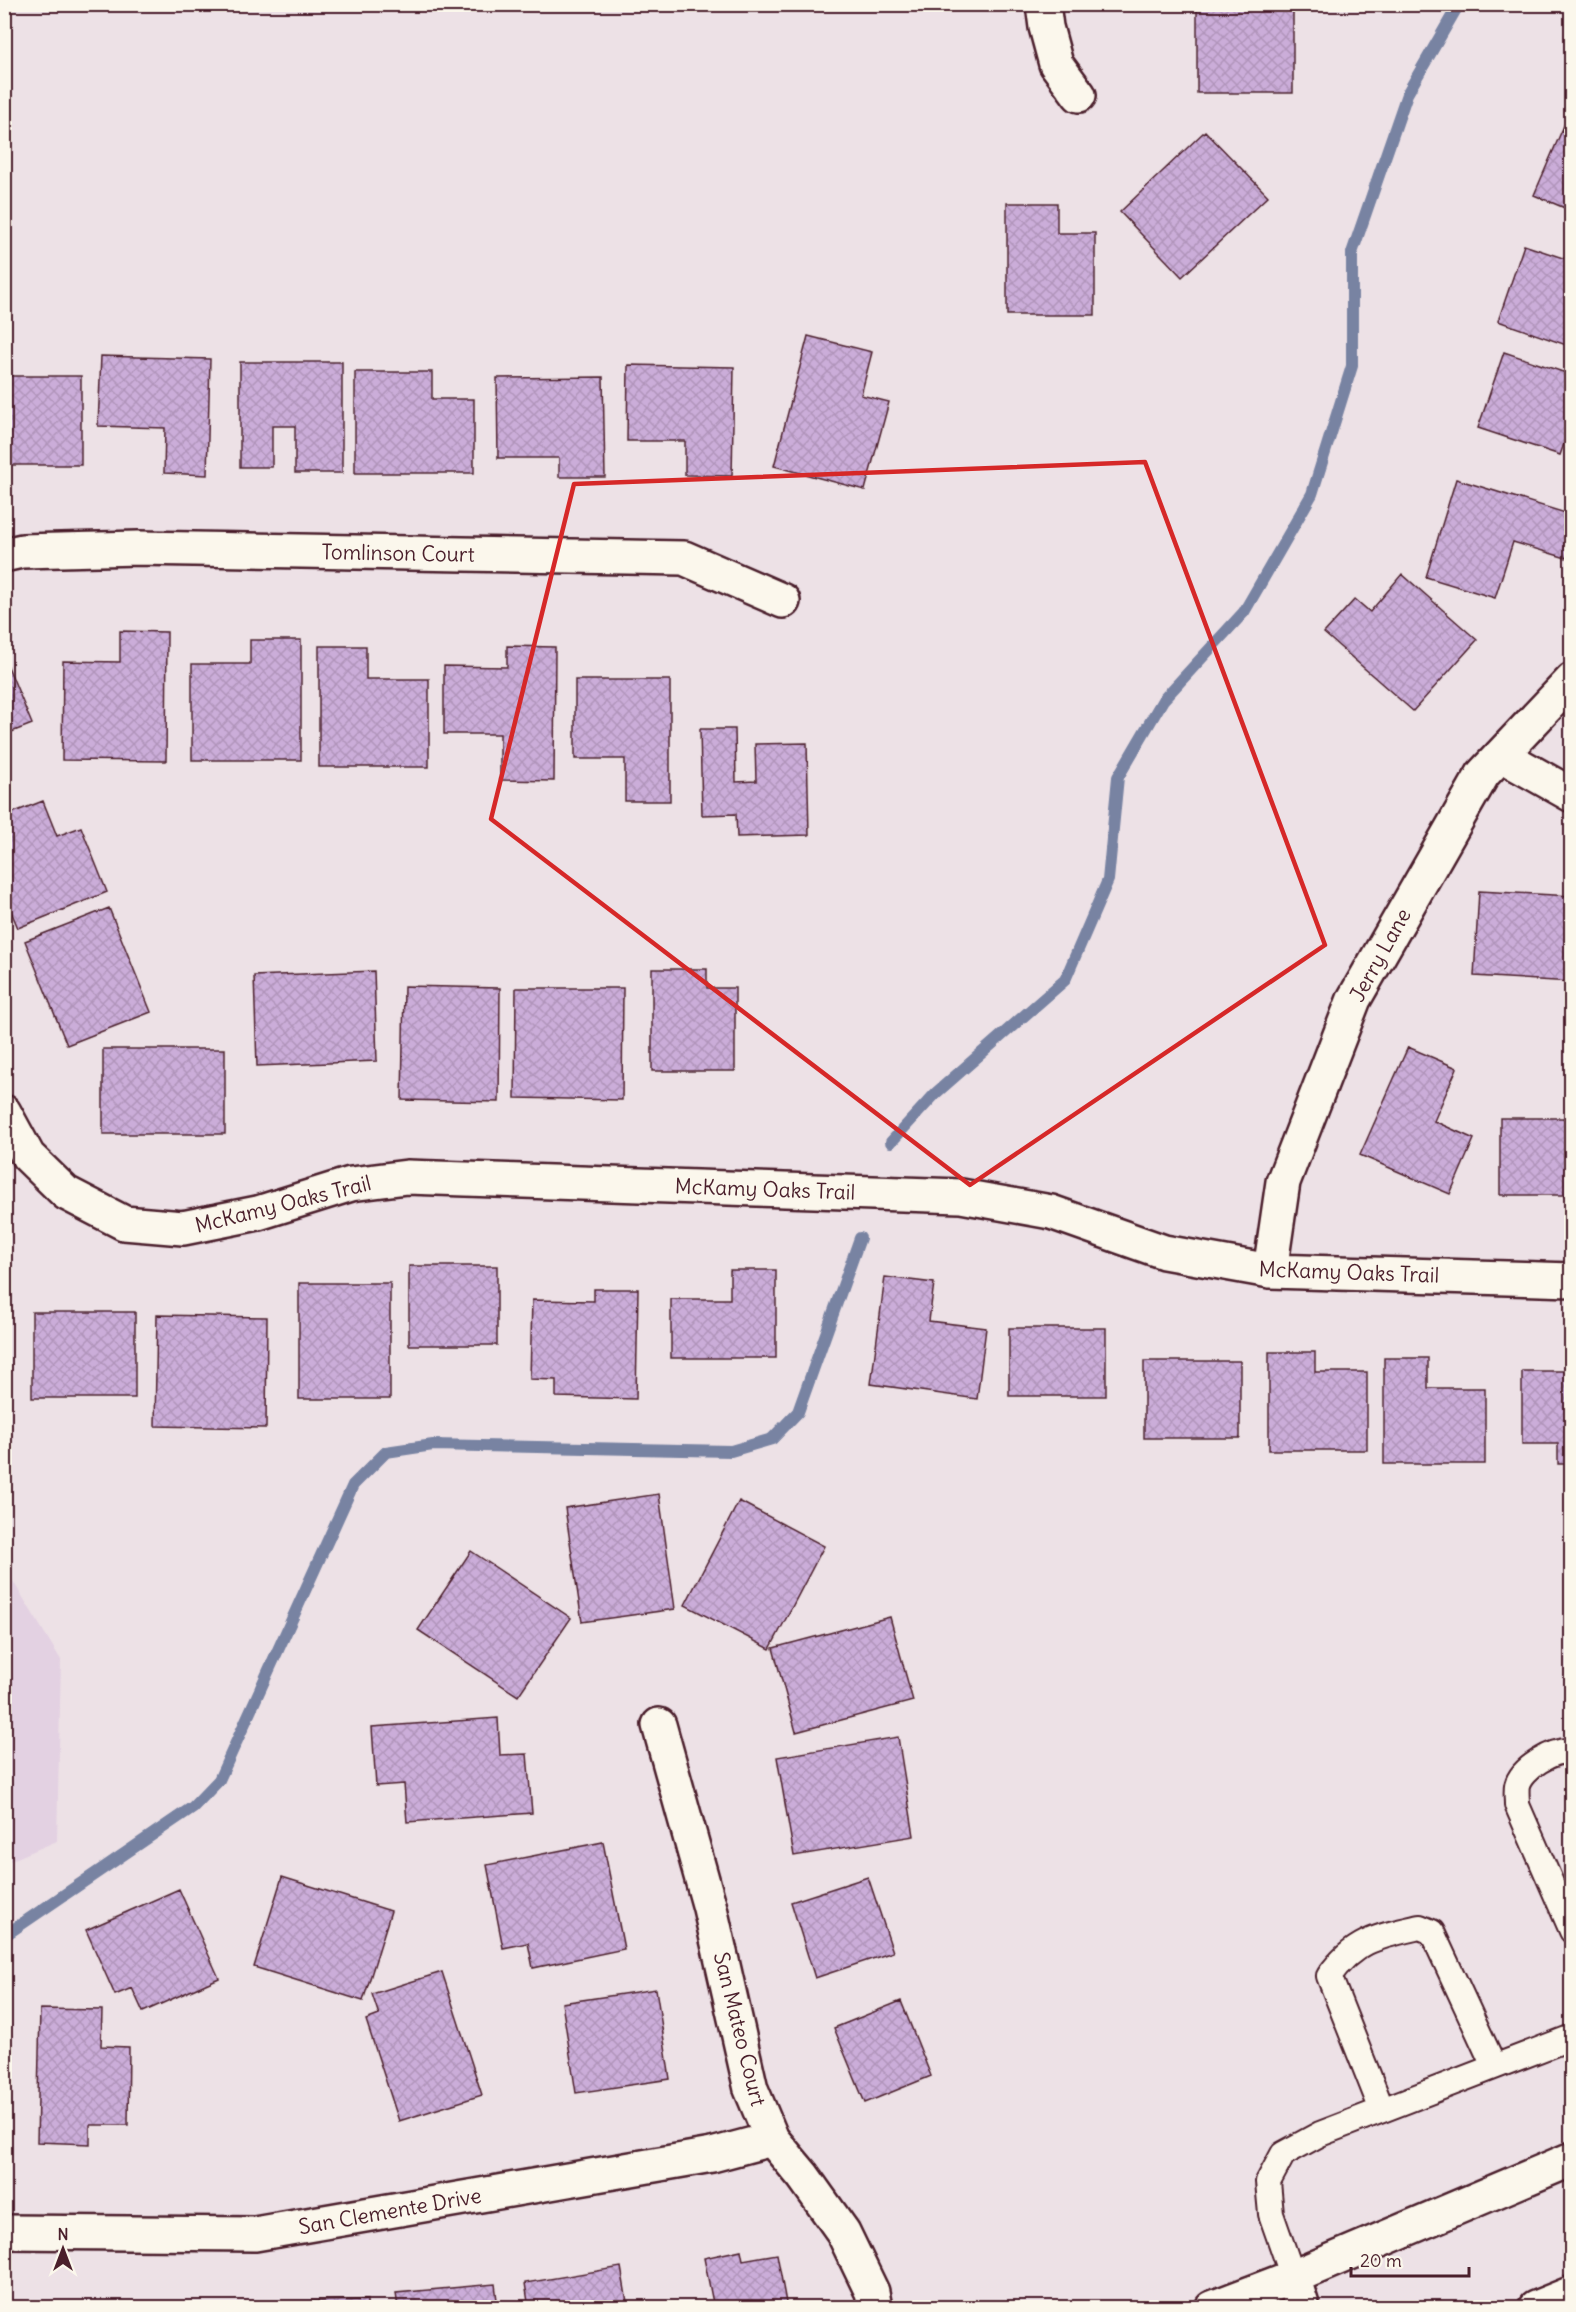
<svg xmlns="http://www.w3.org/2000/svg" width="1576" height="2312" font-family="Delius,sans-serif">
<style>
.built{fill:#e3d1e2}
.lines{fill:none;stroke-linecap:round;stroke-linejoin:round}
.stream{stroke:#7883a2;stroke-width:12}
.building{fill:url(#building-cross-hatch);stroke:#4a1f2b;stroke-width:1.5}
.service-casing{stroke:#4a1f2b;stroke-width:28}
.minor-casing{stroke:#4a1f2b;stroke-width:38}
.secondary-casing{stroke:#4a1f2b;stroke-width:38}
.service{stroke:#fbf7ec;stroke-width:24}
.minor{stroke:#fbf7ec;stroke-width:33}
.secondary{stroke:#fbf7ec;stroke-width:33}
.marked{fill:none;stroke:#d62828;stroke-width:4.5;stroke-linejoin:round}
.labels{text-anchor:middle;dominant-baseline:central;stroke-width:4.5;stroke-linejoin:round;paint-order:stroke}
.street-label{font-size:21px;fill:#4a1f2b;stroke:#fbf7ec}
</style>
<defs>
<pattern id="building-cross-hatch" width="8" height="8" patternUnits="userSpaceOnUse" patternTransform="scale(1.5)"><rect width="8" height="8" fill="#cbadd9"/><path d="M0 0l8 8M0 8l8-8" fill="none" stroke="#b094ba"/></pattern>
</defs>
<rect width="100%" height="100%" fill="#ede1e6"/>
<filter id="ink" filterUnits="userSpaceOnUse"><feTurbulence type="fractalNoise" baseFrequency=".0167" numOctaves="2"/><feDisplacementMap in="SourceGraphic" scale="12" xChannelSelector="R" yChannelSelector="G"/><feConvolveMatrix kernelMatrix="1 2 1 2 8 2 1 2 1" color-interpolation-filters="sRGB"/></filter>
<g filter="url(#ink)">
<path class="built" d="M5 1568 61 1660 57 1841 5 1863Z"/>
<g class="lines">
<path class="stream" d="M891 1142 936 1093 1065 980 1108 880 1118 777 1163 700 1244 612 1312 494 1352 366V253L1407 94 1459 4
M4 1936 193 1807 219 1780 353 1485 386 1452 433 1445 731 1451 772 1439 798 1412 860 1238"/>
</g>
<path class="building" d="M1197 4H1293V93H1197Z
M1572 107V211L1534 195Z
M1205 131 1268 196 1182 277 1120 212Z
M1007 203H1057V233H1095V315H1007Z
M1524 245 1572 261V347L1498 321Z
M808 336 872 352 861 395 889 402 865 490 774 466Z
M1504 352 1572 375V422L1560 455 1478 428Z
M101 356 210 359 207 475 164 473 165 428 98 426Z
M240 362H342V473H295V426H272V467H240Z
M628 365 734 367 732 476 685 475V441H627Z
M355 372H432V399H474V473H355Z
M4 376H81V465H4Z
M603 377 605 477H559V458H498L497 378Z
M1456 479 1572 515V540L1566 558 1513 542 1495 598 1426 577Z
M1402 574 1477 640 1413 711 1324 633 1355 599 1370 612Z
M120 631 167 632 166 761 62 760 63 661 120 662Z
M250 640H301V760H192V664H250Z
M319 646H366V679H429V767H319Z
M507 646 555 647 554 781 500 780V734H444V666L507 667Z
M4 657 32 724 4 735Z
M575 680H670V801H625V759H575Z
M700 729H735L736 782 756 781 755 744 807 743 809 835 737 837 736 814 702 815Z
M43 801 57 836 81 827 107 892 18 928 4 895V816Z
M1479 891 1572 896V982L1474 976Z
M109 908 151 1012 67 1045 25 941Z
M652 969H707V988H735V1071H652Z
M374 971 377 1061 257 1066 254 976Z
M404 986 500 988 499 1102 402 1100Z
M516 988H623L622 1100 515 1098Z
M1408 1047 1457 1068 1434 1121 1474 1139 1450 1194 1360 1155Z
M103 1049H225V1134H103Z
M1500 1118H1572V1195H1500Z
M409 1266H497V1345H409Z
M730 1270H776V1358H671V1299H730Z
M885 1277 934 1283 929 1321 986 1328 977 1399 871 1384Z
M299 1283H390V1399H299Z
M594 1289H638L636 1399 556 1397V1380L530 1379 532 1300 594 1301Z
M32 1312H135V1398H32Z
M157 1315 267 1317 266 1428 155 1426Z
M1009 1328H1106V1396H1009Z
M1269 1352H1315V1372H1367V1450H1269Z
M1384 1358H1428V1388H1485V1464H1384Z
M1144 1361H1240V1438H1144Z
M1522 1371H1572V1464H1558V1444H1522Z
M659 1494 675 1609 582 1622 565 1508Z
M739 1501 824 1546 770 1649 685 1605Z
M471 1551 571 1618 518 1696 418 1630Z
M890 1617 913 1701 796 1732 773 1648Z
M498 1718 500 1755 527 1754 532 1813 407 1822 404 1784 376 1786 372 1727Z
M898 1737 914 1836 794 1856 777 1757Z
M603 1842 624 1949 533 1968 528 1943 503 1948 487 1865Z
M282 1877 391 1911 363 2001 254 1967Z
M868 1877 893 1952 815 1978 791 1902Z
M179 1889 219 1978 143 2012 132 1988 115 1995 86 1930Z
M442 1972 482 2095 399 2121 366 2020 379 2015 372 1994Z
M656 1989 670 2079 576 2093 562 2003Z
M901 2001 931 2076 865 2103 834 2028Z
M40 2009 102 2010 101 2046 129 2047 128 2125H90V2144L37 2142Z
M741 2250 743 2260 777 2254 787 2308H714L704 2258Z
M621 2267 628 2308H529L525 2283Z
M495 2284 498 2308H398L396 2293Z
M367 2300V2308H265V2302Z
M127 2306H238V2308H127Z"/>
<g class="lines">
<g class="service-casing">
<path id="service" d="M1572 1751C1554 1749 1521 1768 1517 1786 1516 1791 1517 1799 1517 1805L1572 1931
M1382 2110 1329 1976C1354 1940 1380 1936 1420 1927L1432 1932 1494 2066
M1293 2277 1271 2214 1268 2182 1283 2154 1320 2134 1572 2037"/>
</g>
<g class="minor-casing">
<path id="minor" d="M1043 4 1046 27 1056 64 1079 95
M4 555 22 551 138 548 684 558 783 601
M1501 755 1572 795
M4 1112 28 1156 66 1193 124 1223 183 1228 258 1213 351 1184 407 1177 961 1196 1051 1212 1164 1252 1270 1271 1572 1280
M1270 1271 1283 1182 1354 999 1483 774 1572 680
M659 1725 710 1908 751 2089 772 2139 803 2176 843 2232 872 2292 875 2308
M4 2232 255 2234 712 2155 772 2139"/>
</g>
<g class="secondary-casing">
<path id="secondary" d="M1293 2277 1303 2308
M1212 2308 1293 2277 1572 2159
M1535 2308 1572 2293"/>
</g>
<use href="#service" class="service"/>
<use href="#minor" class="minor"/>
<use href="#secondary" class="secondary"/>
</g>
</g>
<path class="marked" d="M1145 462 1325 945 970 1185 491 819 574 484Z"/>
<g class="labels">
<g class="street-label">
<text transform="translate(398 553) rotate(1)">Tomlinson Court</text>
<text transform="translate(1380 955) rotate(-61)">Jerry Lane</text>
<text transform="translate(765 1189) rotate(2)">McKamy Oaks Trail</text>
<text transform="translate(283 1204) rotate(-14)">McKamy Oaks Trail</text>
<text transform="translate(1349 1272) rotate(2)">McKamy Oaks Trail</text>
<text transform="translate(740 2029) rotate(76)">San Mateo Court</text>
<text transform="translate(390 2211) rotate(-10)">San Clemente Drive</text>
</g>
</g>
<rect width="1576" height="2312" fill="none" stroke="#fbf7ec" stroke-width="24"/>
<rect x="12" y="12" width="1552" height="2288" fill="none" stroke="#4a1f2b" stroke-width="2" filter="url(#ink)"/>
<g transform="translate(63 2249)" stroke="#fbf7ec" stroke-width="4.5" paint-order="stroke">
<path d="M0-4.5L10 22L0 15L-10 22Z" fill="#4a1f2b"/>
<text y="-9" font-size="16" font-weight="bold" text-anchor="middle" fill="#4a1f2b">N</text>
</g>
<path d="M1351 2267v9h118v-9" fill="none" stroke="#4a1f2b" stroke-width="3"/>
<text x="1360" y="2267" font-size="18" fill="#4a1f2b" stroke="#fbf7ec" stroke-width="4.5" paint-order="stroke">20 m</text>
</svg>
